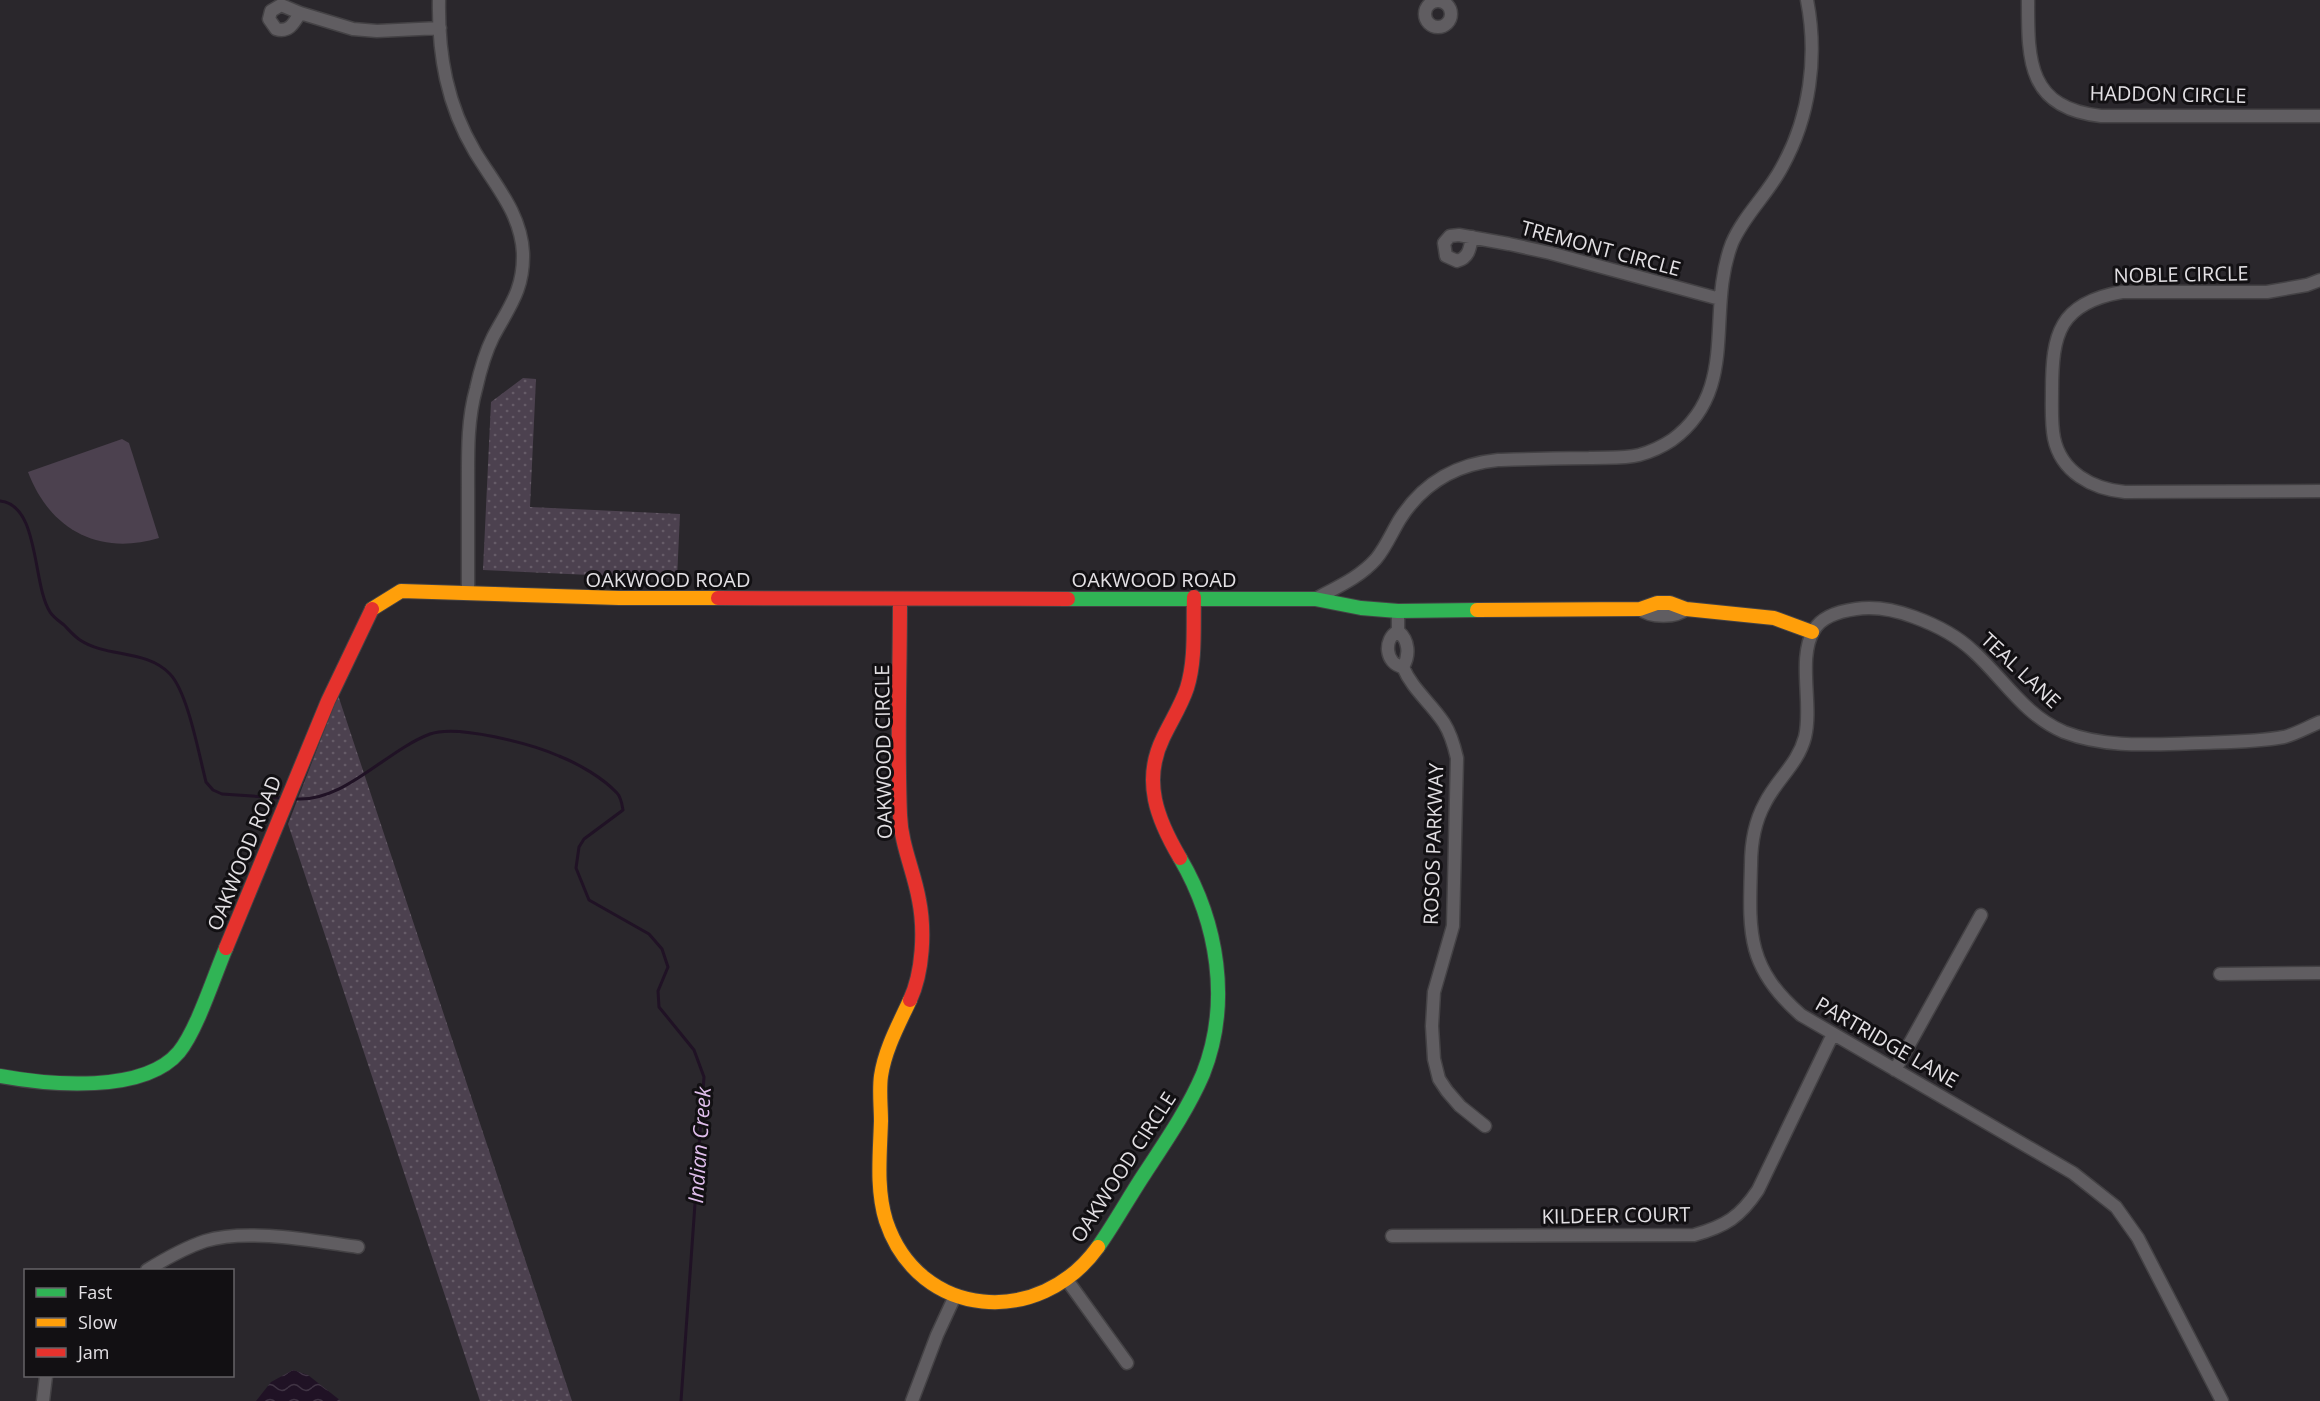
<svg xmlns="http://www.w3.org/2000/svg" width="2320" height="1401" font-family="'Open Sans',sans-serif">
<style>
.grass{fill:url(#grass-dots)}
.green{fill:#4c414f}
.water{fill:url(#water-waves)}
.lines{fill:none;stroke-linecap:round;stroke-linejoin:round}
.stream{stroke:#201225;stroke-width:3}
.street-casing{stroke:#444245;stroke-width:15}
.fast-casing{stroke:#444245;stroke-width:16}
.slow-casing{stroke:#444245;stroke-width:16}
.jam-casing{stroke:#444245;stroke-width:16}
.street{stroke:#605d61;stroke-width:12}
.fast{stroke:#30b455;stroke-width:14}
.slow{stroke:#ff9f0a;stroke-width:14}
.jam{stroke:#e5322d;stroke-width:14}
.labels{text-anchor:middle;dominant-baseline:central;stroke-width:6;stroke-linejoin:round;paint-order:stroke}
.street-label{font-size:20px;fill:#e3e0e4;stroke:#121013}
.water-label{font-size:21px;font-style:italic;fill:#e0beec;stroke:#121013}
</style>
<defs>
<pattern id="grass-dots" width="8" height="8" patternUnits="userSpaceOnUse" patternTransform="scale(1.5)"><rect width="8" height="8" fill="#4c414f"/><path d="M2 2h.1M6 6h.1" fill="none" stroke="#665c68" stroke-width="1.8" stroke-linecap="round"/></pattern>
<pattern id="water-waves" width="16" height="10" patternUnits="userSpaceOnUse" patternTransform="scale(1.5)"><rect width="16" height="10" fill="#201225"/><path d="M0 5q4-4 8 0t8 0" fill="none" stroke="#403444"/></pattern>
</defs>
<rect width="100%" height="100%" fill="#2a272c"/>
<path class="grass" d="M523 378 536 379 530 507 680 514 677 579 483 570 491 402Z
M338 695 572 1401H480L288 824Z"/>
<path class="green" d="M122 439 129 443 159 538C99 556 50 530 28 472Z"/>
<path class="water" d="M293 1370 308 1375 341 1401H256L271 1382Z"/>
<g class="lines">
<path class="stream" d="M0 501C40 505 32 584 50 612 53 617 59 621 64 625 69 630 74 636 80 640 107 658 146 649 170 674 188 693 199 755 206 782L213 790 222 794 280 798
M296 799C345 802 385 751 430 734 457 724 532 744 559 756 579 764 603 778 617 793 621 797 622 804 623 810L584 839 579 847 576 868 589 900 649 934 662 949 668 967 658 991 659 1007 694 1050 704 1077 681 1401"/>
<g class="street-casing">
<path id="street" d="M439 0C438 55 447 105 475 152 495 185 521 213 523 253 524 290 509 307 493 337 485 353 480 371 476 389 467 421 468 455 468 488 468 523 468 558 468 592
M2028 0C2028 60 2027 108 2101 116H2320
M1425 14a13 13 0 1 1 26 0a13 13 0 1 1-26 0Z
M300 13C294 23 289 33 276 29L269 19 271 11 281 5 300 13 353 29 377 31 440 28
M1472 237C1470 248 1469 258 1457 261L1446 256 1444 243 1450 236 1459 235 1509 244 1550 253 1720 299
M2320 280 2307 285 2267 292H2122C2059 303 2052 334 2052 391 2052 406 2051 423 2054 438 2061 472 2092 489 2125 492L2320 491
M1315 599C1337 587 1359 578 1376 559 1386 547 1392 532 1400 519 1423 483 1456 464 1498 460 1529 459 1559 458 1589 458 1605 457 1623 459 1639 455 1650 452 1663 446 1672 440 1741 389 1705 313 1732 243 1744 215 1768 194 1782 167 1810 117 1818 56 1807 0
M1640 609C1650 618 1677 618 1686 609
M1398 611V631C1409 640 1410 655 1403 667
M1398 631C1383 639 1385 664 1403 667 1412 689 1431 703 1444 723 1451 734 1454 745 1457 758L1453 926 1434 992 1432 1026 1434 1059 1439 1079 1447 1091 1460 1106 1485 1126
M2220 974 2320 973
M1895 1070 1981 915
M1392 1236 1694 1235C1726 1226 1740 1217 1758 1190L1833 1034
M147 1270C165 1259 184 1248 205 1241 247 1228 314 1241 358 1247
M1067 1280 1127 1363
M43 1401 46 1376
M912 1401 937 1335 955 1296
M2222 1401 2138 1238 2116 1207 2073 1173 1801 1015C1746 967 1749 932 1751 865 1751 843 1754 823 1765 803 1777 779 1798 764 1805 737 1813 704 1797 658 1814 630 1822 616 1841 611 1856 609 1876 606 1895 610 1914 617 1936 625 1956 635 1973 651 2004 679 2024 715 2064 732 2108 749 2155 744 2200 743 2228 742 2256 742 2284 737 2296 734 2308 727 2320 722"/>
</g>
<g class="fast-casing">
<path id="fast" d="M1068 599H1315L1361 608 1398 611 1477 610
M0 1076C49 1085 144 1094 179 1052 197 1030 214 976 226 948
M1098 1247C1115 1223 1129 1197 1145 1173 1166 1141 1188 1109 1203 1074 1231 1003 1218 923 1180 858"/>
</g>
<g class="slow-casing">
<path id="slow" d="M372 609 401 591 619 598H718
M1477 610 1640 609 1657 603H1670L1686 609 1774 618 1812 632
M910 1000C899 1024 885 1049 881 1076 879 1090 881 1107 881 1121 880 1154 876 1189 886 1221 919 1320 1040 1328 1098 1247"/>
</g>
<g class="jam-casing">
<path id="jam" d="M718 598 1068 599
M900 599C900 671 897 743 900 815 901 845 914 871 919 900 925 930 923 972 910 1000
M1180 858C1157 819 1142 781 1163 738 1171 721 1181 706 1187 688 1196 659 1193 627 1194 597
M226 948 328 701 372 609"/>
</g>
<use href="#street" class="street"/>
<use href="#fast" class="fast"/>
<use href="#slow" class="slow"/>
<use href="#jam" class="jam"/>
</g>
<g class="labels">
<g class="street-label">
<text transform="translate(2168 94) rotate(1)">HADDON CIRCLE</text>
<text transform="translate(1601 248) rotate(15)">TREMONT CIRCLE</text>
<text transform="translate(2181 274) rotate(-1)">NOBLE CIRCLE</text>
<text x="668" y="579">OAKWOOD ROAD</text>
<text x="1154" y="579">OAKWOOD ROAD</text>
<text transform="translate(2021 670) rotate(43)">TEAL LANE</text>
<text transform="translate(883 752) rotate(-91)">OAKWOOD CIRCLE</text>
<text transform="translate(1433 844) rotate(-88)">ROSOS PARKWAY</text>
<text transform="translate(244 853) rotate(-68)">OAKWOOD ROAD</text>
<text transform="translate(1887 1042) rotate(30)">PARTRIDGE LANE</text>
<text transform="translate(1123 1167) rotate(-57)">OAKWOOD CIRCLE</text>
<text transform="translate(1616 1215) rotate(-1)">KILDEER COURT</text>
</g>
<g class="water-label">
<text transform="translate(699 1145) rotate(-86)">Indian Creek</text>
</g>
</g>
<rect x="24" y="1269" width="210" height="108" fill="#121013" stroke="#666367" stroke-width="1.5"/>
<rect x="36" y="1288" width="30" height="9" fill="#30b455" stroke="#666367" stroke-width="1.5"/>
<text x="78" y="1299" font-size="18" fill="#e3e0e4">Fast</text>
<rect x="36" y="1318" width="30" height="9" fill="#ff9f0a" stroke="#666367" stroke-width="1.5"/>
<text x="78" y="1329" font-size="18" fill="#e3e0e4">Slow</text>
<rect x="36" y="1348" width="30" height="9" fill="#e5322d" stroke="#666367" stroke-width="1.5"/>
<text x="78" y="1359" font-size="18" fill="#e3e0e4">Jam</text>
</svg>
